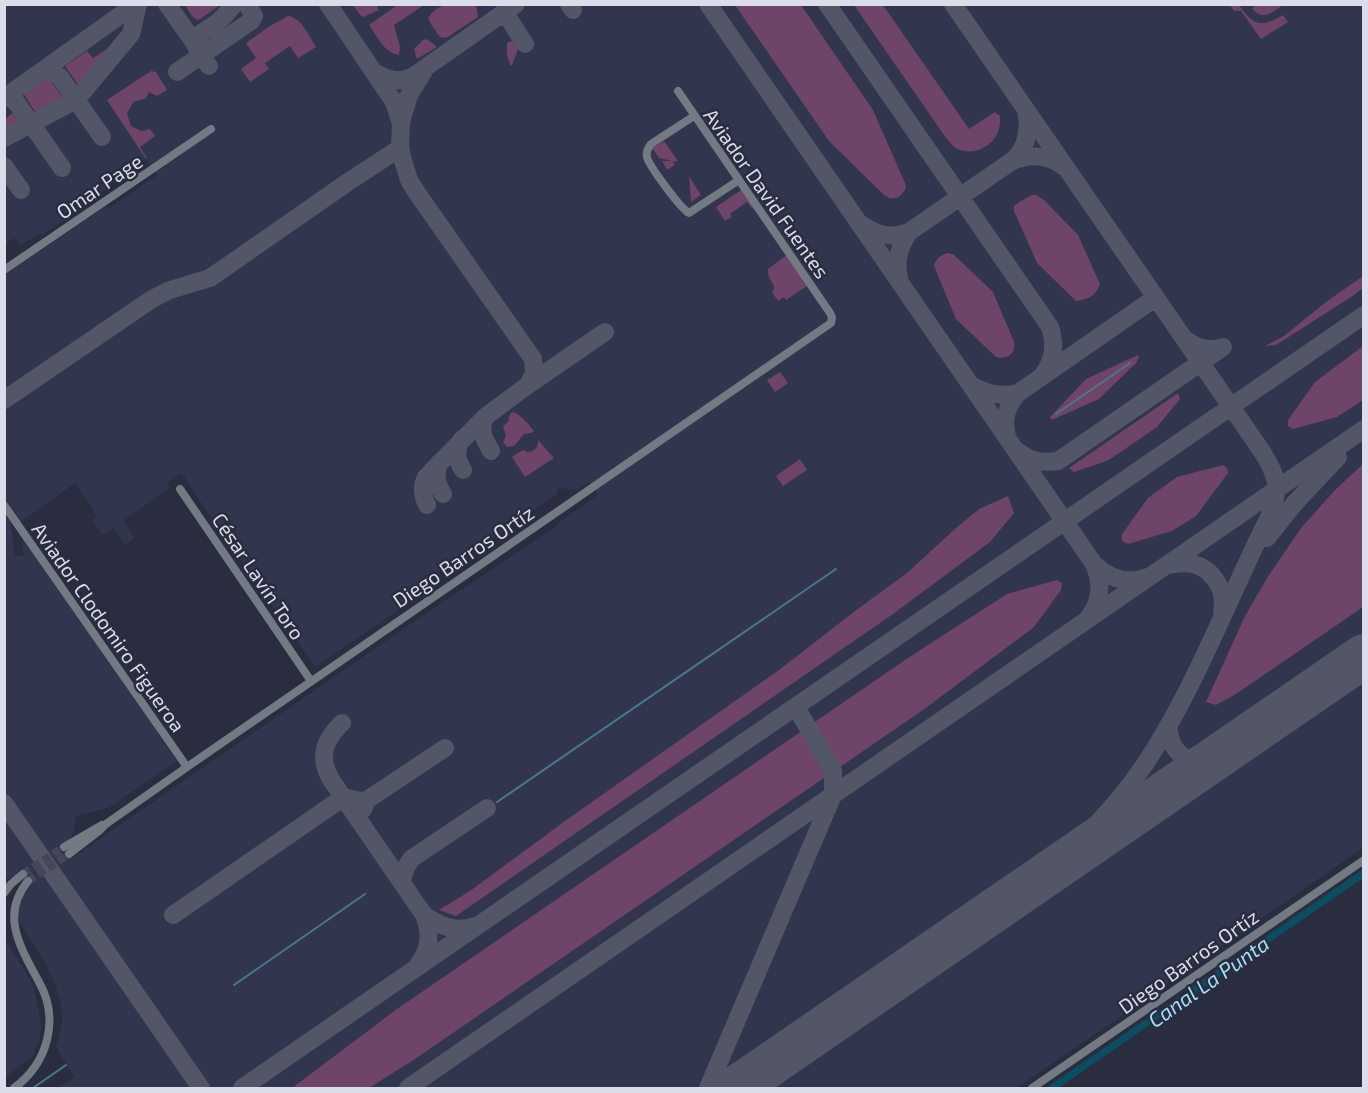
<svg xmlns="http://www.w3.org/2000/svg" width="1368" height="1093" font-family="'Exo 2',sans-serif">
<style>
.built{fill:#32354e}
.green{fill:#6e4469}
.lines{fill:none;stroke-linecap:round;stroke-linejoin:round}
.stream{stroke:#4a788b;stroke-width:2}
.canal{stroke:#0c4d62;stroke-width:7}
.taxiway{stroke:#525666;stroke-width:18}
.runway{stroke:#525666;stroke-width:44}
.minor-tunnel{stroke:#454759;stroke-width:8;stroke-dasharray:8 4;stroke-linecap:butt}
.minor{stroke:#737a83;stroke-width:8}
.labels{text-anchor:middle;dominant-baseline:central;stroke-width:5;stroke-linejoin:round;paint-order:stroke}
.street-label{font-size:20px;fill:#dbddea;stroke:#2a2d3f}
.water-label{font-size:21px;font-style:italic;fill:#a3dff8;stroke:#2a2d3f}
</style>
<rect width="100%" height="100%" fill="#2a2d3f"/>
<path class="built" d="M5 5H1363V848L1017 1088H58L74 1077 56 1047 62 1025V1012L60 1001 55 984 44 961 15 915 19 902 26 890 31 886 22 873 13 878H5L4 514 11 523 15 556 24 555 22 541H25L177 761 110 807 80 815 75 818V825L73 833 70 839 63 846 72 858 409 625 554 528 558 523 598 495 589 482 577 490 558 488 557 494 544 503 529 513 526 510 505 526 507 529 449 567 447 565 444 567V568L439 572 442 580 315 667 200 501 183 475 180 474 167 483 170 488 123 521 135 538 125 545 113 528 103 535 92 520 97 516 75 483 21 522 5 498V275L106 206 108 209 157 175 146 159 135 164 110 182 108 188 89 201 86 204 80 207 79 210 42 235 40 233 20 246 15 238 8 242V244L5 247Z
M5 939 24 969 32 983 37 1000 41 1025 40 1040 33 1056 5 1077Z"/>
<path class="green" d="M399 4 424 5 394 25 400 47 399 55C384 53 377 36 369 25Z
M476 4 478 17 446 38 440 37 432 26 428 18C440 0 458 4 476 4Z
M185 5H220L200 19 197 20 192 16Z
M353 5H379L377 6 379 10 363 17 361 16Z
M735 5H801L873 110 905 183 906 188C900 198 894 202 884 195L829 141Z
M854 5H883L969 129 995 112 1000 116C1000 122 1000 129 997 134 990 149 970 156 956 148 952 146 949 141 946 138Z
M1230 5H1239C1254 26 1260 28 1283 15L1288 22 1261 39 1241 11H1234Z
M1257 5V4L1283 5C1273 12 1262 22 1252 8Z
M288 16C302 18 309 36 316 47L298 58 290 46 265 63 269 69 250 82 241 69 256 58 246 43 270 26Z
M427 39 437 47 417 59 414 49 423 40Z
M512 41 515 43 518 49 512 65H510L507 55V43Z
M113 45 79 86 65 66 87 51 93 58Z
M151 71 156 72 167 90 157 96 149 92 146 98 133 102 127 114 131 126 141 131 150 129 155 136 140 147 147 158 146 159 107 100Z
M46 78 49 79 64 99 36 113 23 93Z
M13 113 19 123 5 132V119Z
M664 141 678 161 673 162 675 165 667 170 662 161H672L659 158 652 148Z
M689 176 701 195 691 202Z
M741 190 752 205V208L747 202 730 214 732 217 725 221 716 207Z
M1032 195H1036L1044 200 1078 235 1100 284C1096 296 1087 300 1076 301L1037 263 1014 211V206L1019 202Z
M948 253 953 254 993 292 1014 342C1016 354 1007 360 996 357L956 319 934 266C935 259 941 255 948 253Z
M787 255 807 286 786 300 784 297 778 301 772 292C776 286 773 285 770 279 768 276 768 272 768 269Z
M1363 276V288L1354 295 1276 345 1265 346 1284 336 1326 302Z
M1363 346V400L1337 417 1293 429 1288 426V420L1315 382Z
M1138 355 1139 357 1136 363 1099 399 1052 420 1050 417 1086 379Z
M780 372 788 383 775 392 767 380Z
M1178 393 1180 399 1157 427 1109 460 1074 472 1069 468Z
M512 412C521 414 528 424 534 431L531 433 524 434 514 446 507 447 503 442 506 436 503 426 508 422 509 416Z
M538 440 554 458 525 477 512 457 523 450C531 455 539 449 538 440Z
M800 459 807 470 783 486 776 476Z
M1363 464V607L1236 694 1216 705 1206 702 1244 618 1267 578 1301 528 1335 490Z
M1223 465 1227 468 1228 473 1196 516 1172 531 1128 544 1122 541V534L1148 498 1177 477Z
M1008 496 1014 513 990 542 893 614 456 916 439 910 470 891 565 821 779 670 855 611 907 573 956 528 979 509Z
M1057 580 1062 583 1061 590 1034 627 923 710 415 1059 369 1088H294L296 1085 397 1009 908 658 1007 594Z"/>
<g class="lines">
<path class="stream" d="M1056 414 1130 363
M497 802 836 569
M234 985 365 894
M33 1088 66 1065"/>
<path class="canal" d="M1052 1088 1364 873"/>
<path class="taxiway" d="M167 4 198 48V54L196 59H203L209 66
M328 4 394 102 401 124 400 145 402 157 409 180 415 190 533 359 534 373 528 385
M569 4 573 10
M708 4 1094 564C1102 583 1102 600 1089 617
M827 4 1050 327C1056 345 1054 361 1042 376
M953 4 1261 450C1277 475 1281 487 1270 515 1228 598 1195 690 1143 767 1109 817 1064 858 1016 896
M500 16 509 19 525 44
M195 45C198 29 211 30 220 20 226 15 229 9 235 4
M45 69 60 77 102 137
M177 72 251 21 254 16 247 4
M376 73C388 80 399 83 412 77L516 4
M4 98 136 4
M4 98H10L16 102 62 168
M401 122 409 95 424 71
M4 138 76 100 131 34 138 4
M1012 161C1027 148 1030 130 1026 111
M4 166 21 190
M861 224C876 235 891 239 909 232
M899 279C895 261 899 247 909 232L1012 161C1031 154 1048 154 1064 167
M971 385C987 394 1000 397 1018 393
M4 400 152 299 170 290 210 278 348 182 400 148
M485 417C479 431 484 439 491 451
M1007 436C1002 419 1007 406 1018 393L1155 298
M462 439C455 450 456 459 463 470
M1019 452C1031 462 1043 463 1058 461L1223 347C1210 352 1198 349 1186 340
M439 463C435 475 436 483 443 494
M427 505C422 495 421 487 426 477L485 417 528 385 605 332
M1267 538 1294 504 1338 457
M1094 564C1109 578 1127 585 1147 577
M1168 565C1174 564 1180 563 1187 563 1210 565 1227 588 1222 611
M342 723C323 741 318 759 332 781L424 915C440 926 456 933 475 926
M1168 726C1171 754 1185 763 1211 761
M4 803 201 1088
M363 809 367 800 445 748
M402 880 406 867 411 859 487 808
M173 915 344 797 358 801 367 800
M418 965C430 950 431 932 424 915
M242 1088 1364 315
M408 1088 1364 429
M708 1088 833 795V771L796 707"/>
<path class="runway" d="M736 1088 1364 656"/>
<path class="minor-tunnel" d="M23 874 64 847
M28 881 69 854"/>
<path class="minor" d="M694 116 651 144C648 148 646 151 647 157 649 166 681 209 689 213L739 180
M4 270 211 129
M180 489 311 681
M4 505 187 767
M64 847 102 825
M69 854 100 830 106 824 187 767 831 323 832 317 830 313 678 91
M4 893 11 884 23 874
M14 1088C48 1063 60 1019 39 982 20 947 0 915 28 881
M1032 1088 1364 860"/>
</g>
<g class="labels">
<g class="street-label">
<text transform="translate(99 186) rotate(-34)">Omar Page</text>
<text transform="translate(767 193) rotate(55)">Aviador David Fuentes</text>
<text transform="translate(463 556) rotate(-34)">Diego Barros Ortíz</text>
<text transform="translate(259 576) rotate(56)">César Lavín Toro</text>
<text transform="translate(109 627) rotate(55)">Aviador Clodomiro Figueroa</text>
<text transform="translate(1188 961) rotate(-35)">Diego Barros Ortíz</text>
</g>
<g class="water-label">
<text transform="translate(1208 981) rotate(-35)">Canal La Punta</text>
</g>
</g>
<rect width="1368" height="1093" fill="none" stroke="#dbddea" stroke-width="12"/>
</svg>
